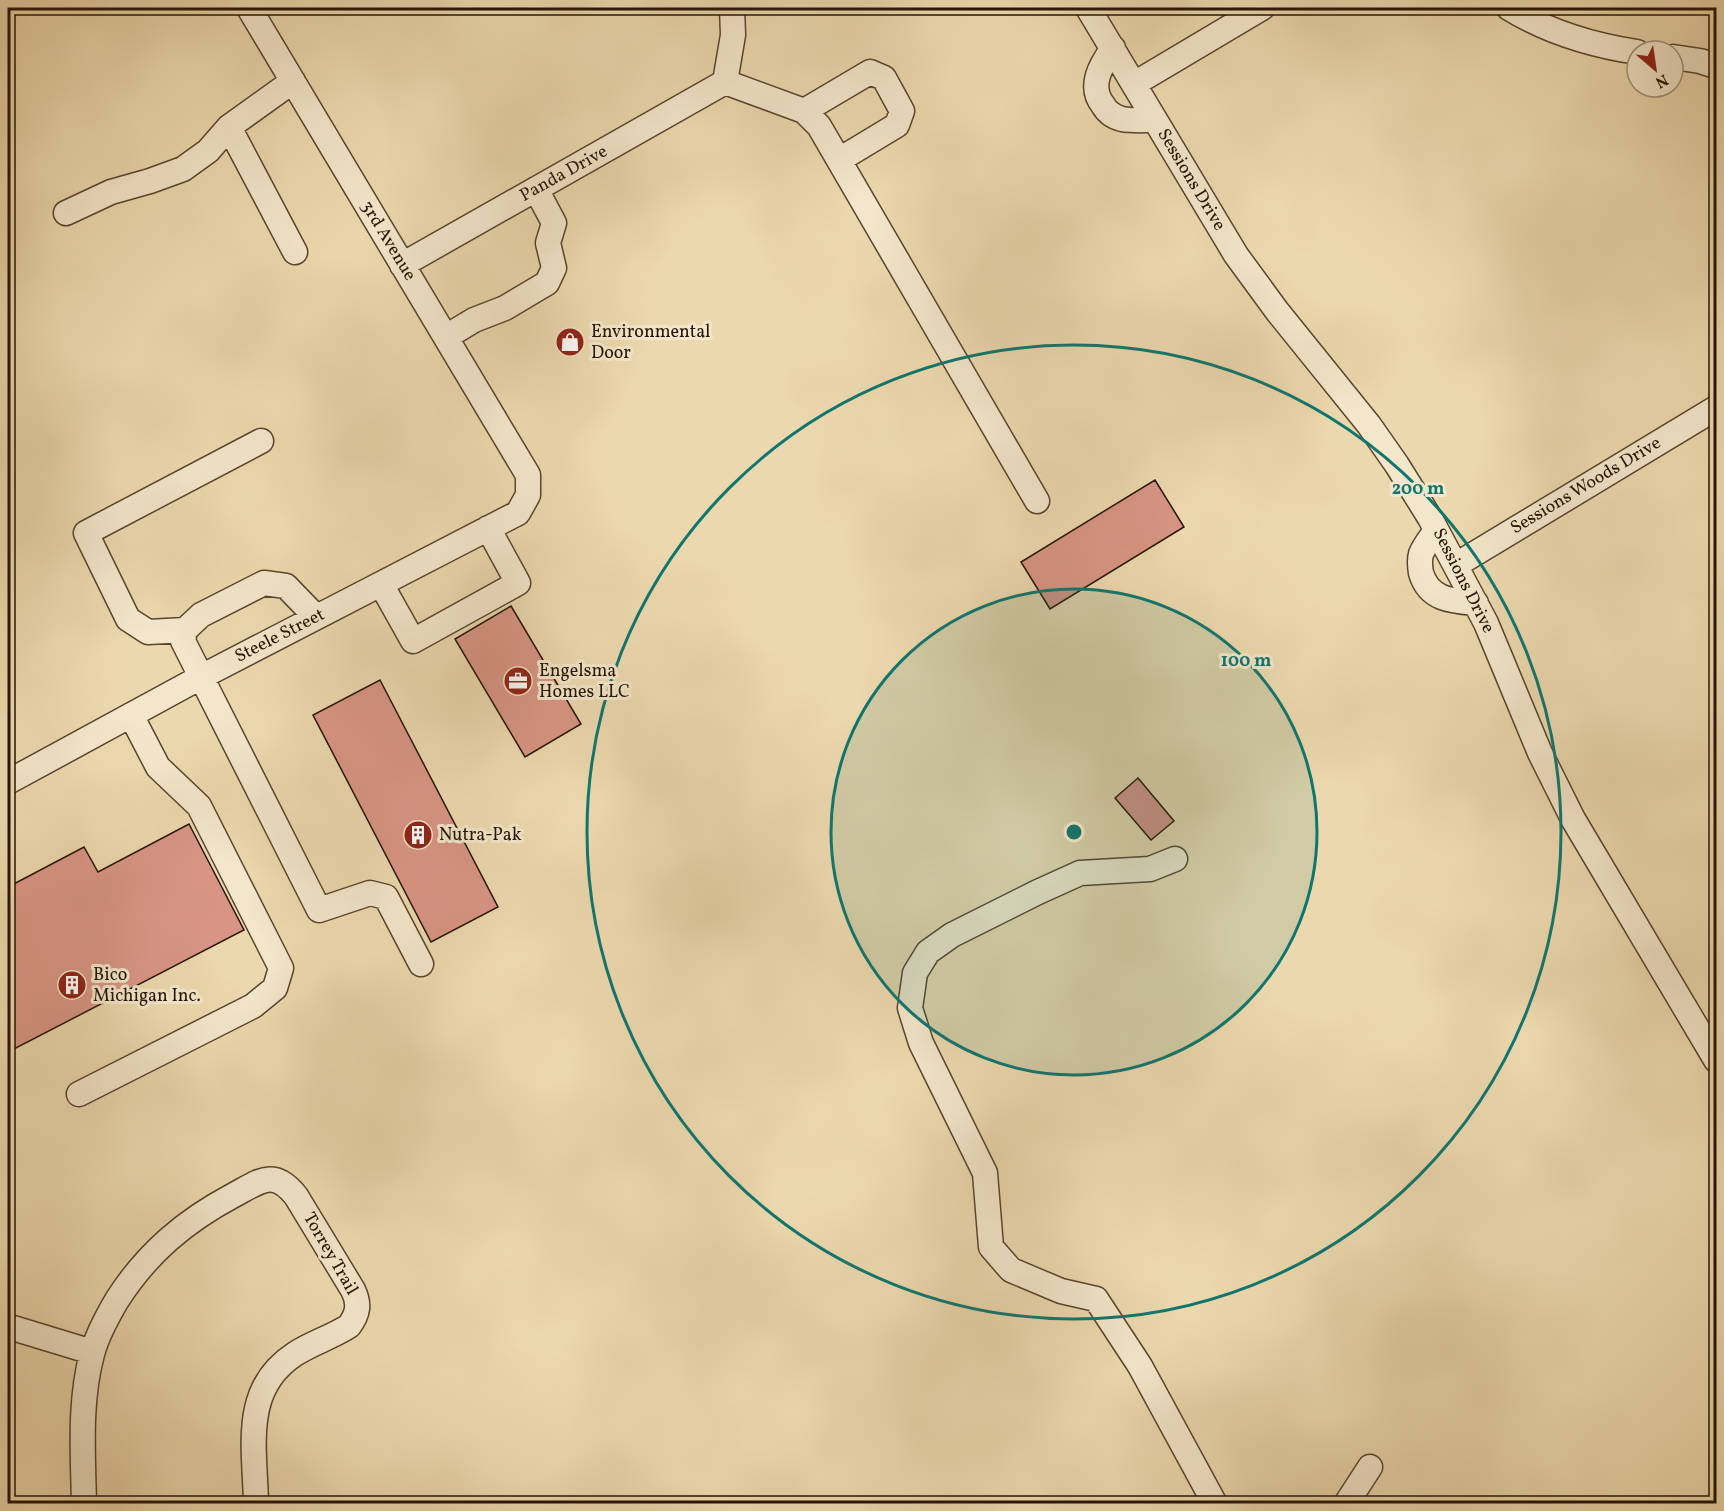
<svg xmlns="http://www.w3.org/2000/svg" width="1724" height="1511" font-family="Vollkorn,serif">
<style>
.building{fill:#d89584;stroke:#251403;stroke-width:1.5}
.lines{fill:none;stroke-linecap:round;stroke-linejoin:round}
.minor-casing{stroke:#57452e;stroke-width:27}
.minor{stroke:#f3e6ca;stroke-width:24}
.ring{fill:none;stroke:#0f766e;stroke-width:3}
.labels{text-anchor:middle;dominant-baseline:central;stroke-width:6;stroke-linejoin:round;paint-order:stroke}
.street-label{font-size:18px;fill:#251403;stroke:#f3e6ca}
.poi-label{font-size:18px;fill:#251403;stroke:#f3e6ca;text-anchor:start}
.centre{fill:#0f766e;stroke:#f3e6ca;stroke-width:3}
.ring-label{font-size:18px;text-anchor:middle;font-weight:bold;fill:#0f766e;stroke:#f3e6ca;stroke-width:6;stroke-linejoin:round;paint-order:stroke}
</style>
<rect width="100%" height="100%" fill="#ecd8ae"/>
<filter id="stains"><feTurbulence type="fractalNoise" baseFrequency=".00333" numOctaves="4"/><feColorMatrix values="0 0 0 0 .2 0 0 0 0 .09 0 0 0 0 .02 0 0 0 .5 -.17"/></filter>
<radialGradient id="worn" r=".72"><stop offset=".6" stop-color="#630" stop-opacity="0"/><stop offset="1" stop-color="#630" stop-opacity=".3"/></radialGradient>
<path class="building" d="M1155 480 1184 527 1050 609 1021 562Z
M511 606 581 724 525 757 455 639Z
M380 680 498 907 431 942 313 715Z
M1138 778 1174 821 1151 840 1115 798Z
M189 824 244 930 12 1050 8 1041V887L84 847 98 872Z"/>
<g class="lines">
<g class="minor-casing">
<path id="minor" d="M1088 8 1236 255 1277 311 1369 425 1397 465 1430 518 1486 623 1540 753 1573 819 1716 1060
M1509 8C1548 32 1591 45 1637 52
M1113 48C1101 65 1088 86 1103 105 1107 112 1114 117 1122 119 1132 121 1144 120 1155 120
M1673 57 1700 61 1716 66
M725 82 804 111 819 126 1037 501
M725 82 733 35 732 8
M1134 84 1262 8
M804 111 870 72 884 78 902 111 897 125 839 160
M229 127 295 252
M66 213 111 192 150 181 183 169 208 151 229 127 293 81
M402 265 725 82
M446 337 474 320 505 308 547 283 554 268 548 243 554 223 536 189
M1436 530C1431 538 1424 546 1421 554 1419 561 1420 567 1421 573 1429 600 1452 601 1476 603
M1456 565 1716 408
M381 584 413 641 518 583 488 528
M316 617 286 586 264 583 201 615 185 630 183 641 319 910 370 893 386 897 421 964
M185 630 148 632 128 619 86 533 261 441
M8 782 201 677 518 513 528 495V475L249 8
M1175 859 1150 869 1080 873 1038 892 952 935 928 952 915 973 910 1008 921 1043 985 1173 991 1247 1011 1270 1061 1291 1096 1299 1140 1366 1215 1504
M79 1094 253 1006 275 988 281 968 199 806 158 767 131 715
M13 1328 92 1352
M84 1504C83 1454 79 1402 92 1354 97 1335 107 1317 117 1300 147 1253 185 1221 234 1195 260 1181 274 1168 296 1196L353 1290C360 1304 358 1314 349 1326 332 1337 312 1343 295 1354 241 1389 255 1448 256 1504
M1346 1504 1370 1467"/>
</g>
<use href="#minor" class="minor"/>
</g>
<circle cx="1074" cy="832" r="243" fill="#0f766e" fill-opacity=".12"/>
<g class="ring">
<circle cx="1074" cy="832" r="243"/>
<circle cx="1074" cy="832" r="487"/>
</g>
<defs>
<g id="shop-disc" transform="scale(1.5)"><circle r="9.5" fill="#8f2418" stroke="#f3e6ca"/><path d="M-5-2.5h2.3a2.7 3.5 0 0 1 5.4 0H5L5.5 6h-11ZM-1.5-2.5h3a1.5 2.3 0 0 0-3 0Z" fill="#fff"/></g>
<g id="office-disc" transform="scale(1.5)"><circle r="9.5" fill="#8f2418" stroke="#f3e6ca"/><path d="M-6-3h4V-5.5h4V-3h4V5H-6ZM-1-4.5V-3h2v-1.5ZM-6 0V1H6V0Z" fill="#fff"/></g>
<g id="building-disc" transform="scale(1.5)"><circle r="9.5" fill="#8f2418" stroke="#f3e6ca"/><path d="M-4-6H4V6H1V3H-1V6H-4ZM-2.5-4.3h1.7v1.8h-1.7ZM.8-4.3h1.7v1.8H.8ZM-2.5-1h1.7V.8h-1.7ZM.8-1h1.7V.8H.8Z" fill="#fff"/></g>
</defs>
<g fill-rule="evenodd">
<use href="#shop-disc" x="570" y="342"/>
<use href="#office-disc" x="518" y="681"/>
<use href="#building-disc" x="418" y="835"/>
<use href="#building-disc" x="72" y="985"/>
</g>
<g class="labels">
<g class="street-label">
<text transform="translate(564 174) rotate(-29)">Panda Drive</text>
<text transform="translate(1191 180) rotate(59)">Sessions Drive</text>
<text transform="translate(388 241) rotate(59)">3rd Avenue</text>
<text transform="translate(1586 486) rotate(-31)">Sessions Woods Drive</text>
<text transform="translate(1463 581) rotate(63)">Sessions Drive</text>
<text transform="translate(280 636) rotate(-27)">Steele Street</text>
<text transform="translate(330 1254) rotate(60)">Torrey Trail</text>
</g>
<g class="poi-label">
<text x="591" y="332">Environmental<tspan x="591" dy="21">Door</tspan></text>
<text x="539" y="671">Engelsma<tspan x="539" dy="21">Homes LLC</tspan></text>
<text x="439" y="835">Nutra-Pak</text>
<text x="93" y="975">Bico<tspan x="93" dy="21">Michigan Inc.</tspan></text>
</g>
</g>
<circle cx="1074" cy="832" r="9" class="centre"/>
<g class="ring-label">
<text x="1418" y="494">200 m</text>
<text x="1246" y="666">100 m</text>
</g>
<rect width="1724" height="1511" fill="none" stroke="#ecd8ae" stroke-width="30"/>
<rect x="9" y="9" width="1706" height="1493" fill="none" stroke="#251403" stroke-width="3"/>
<rect x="15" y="15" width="1694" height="1481" fill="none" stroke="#251403" stroke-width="1.5"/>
<g transform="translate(1655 69) rotate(151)"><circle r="28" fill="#f3e6ca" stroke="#a1927a" stroke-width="1.5"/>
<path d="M0-4.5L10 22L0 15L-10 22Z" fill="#8f2418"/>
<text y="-9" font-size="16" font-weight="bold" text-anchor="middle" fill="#251403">N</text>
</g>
<rect width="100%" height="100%" filter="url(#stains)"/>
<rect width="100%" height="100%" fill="url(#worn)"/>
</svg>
